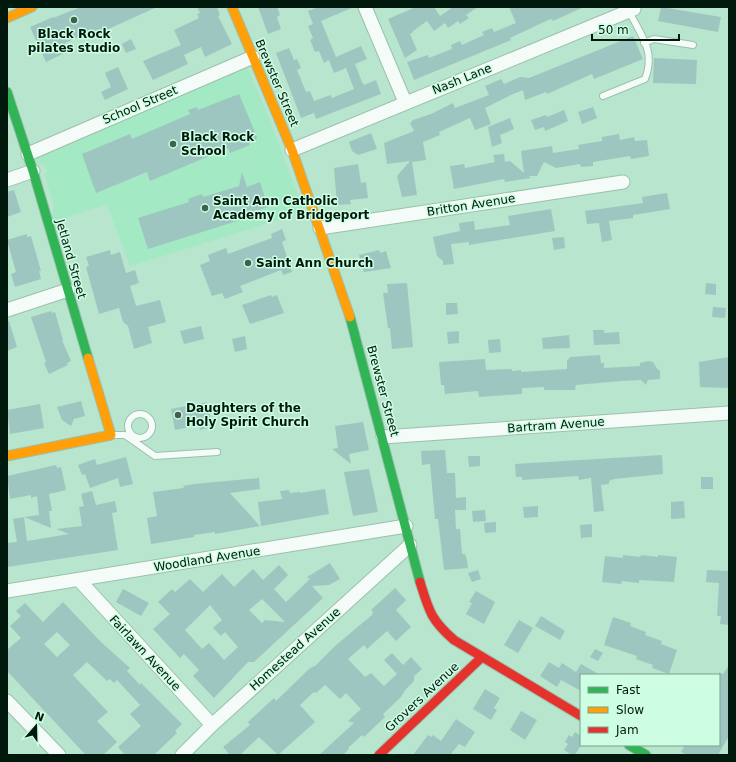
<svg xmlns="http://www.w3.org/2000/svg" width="736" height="762" font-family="'DejaVu Sans',sans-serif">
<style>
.built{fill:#a2e9c4}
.building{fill:#9ec6c0;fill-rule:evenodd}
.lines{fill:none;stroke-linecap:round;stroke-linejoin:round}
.lane-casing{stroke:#9cc0ad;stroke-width:8}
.street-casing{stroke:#9cc0ad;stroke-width:15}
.fast-casing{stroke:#9cc0ad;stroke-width:11}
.slow-casing{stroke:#9cc0ad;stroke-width:11}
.jam-casing{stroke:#9cc0ad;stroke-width:11}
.lane{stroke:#f4fbf8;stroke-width:6}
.street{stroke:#f4fbf8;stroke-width:13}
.fast{stroke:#30b455;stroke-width:9}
.slow{stroke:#ff9f0a;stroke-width:9}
.jam{stroke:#e5322d;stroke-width:9}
.poi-dot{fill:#416050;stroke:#cdfde2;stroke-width:1.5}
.labels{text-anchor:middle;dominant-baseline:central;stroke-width:3;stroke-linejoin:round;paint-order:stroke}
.poi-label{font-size:12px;font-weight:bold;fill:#01180d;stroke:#cdfde2;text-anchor:start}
.street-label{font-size:12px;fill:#01180d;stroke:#cdfde2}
</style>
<rect width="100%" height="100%" fill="#b8e5cd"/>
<path class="built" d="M245 66 248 69 271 123 304 212 130 266 107 204 53 221 52 216 54 206 45 176 47 171 44 165 37 163 36 158Z"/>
<path class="building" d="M81 7H157L104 31 105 33 91 39 88 33 65 43 69 51 46 62 30 27 53 17V18Z
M197 7H217L220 15 218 16 232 44 205 57 201 47 184 55 188 64 153 80 143 61 181 45 174 30 199 18 197 14 200 13Z
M258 7H277L280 15 277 17 281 29 268 34Z
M319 7H354L321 21 336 57 361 46 367 59 355 64 362 82 364 85 376 80 381 94 316 119 314 113 301 118 276 53 289 48 294 60 297 59 301 68 297 70 306 92 310 91 314 101 331 95 332 98 354 89 346 68 334 73 329 60 324 63 319 51 315 52 310 40 313 38 308 26 313 24 308 11Z
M416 7H434L440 16 453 7H478L466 15 469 18 460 24 458 21 448 28 445 23 434 31 427 21 413 31V32L410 34 417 50 405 58 388 19Z
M509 7H584L553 21 552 19 548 20 510 38 511 40 414 80 407 62 428 55 429 58 452 49 451 45 460 41 462 45 484 35 482 32 492 28 494 32 516 23Z
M661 7 721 17 718 32 658 21Z
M633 36 643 59 594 79 592 74 547 94 546 92 525 100 523 90 513 94 485 108 491 124 475 130 470 118 439 132 440 135 423 142 426 160 412 162 417 195 402 197 397 176 410 161 387 164 384 143 414 131 410 123 413 120 431 114 453 103 455 108 489 95 485 86 501 79 504 84 520 77 529 78Z
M131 39 136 49 126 53 122 44Z
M654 58 697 60 696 84 653 83Z
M118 67 128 89 105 100 101 92 111 87 105 73Z
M239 94 257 137 256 140 249 143 250 145 230 153 228 148 150 181 147 172 96 193 82 154 130 134 132 139 190 114 188 110 197 107 198 110Z
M593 107 597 118 582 124 578 112Z
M564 110 568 121 545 131 544 127 535 130 531 120 546 115 547 117Z
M510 118 514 129 500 135 502 143 492 147 488 127Z
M371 133 377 149 358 155 352 151 349 142Z
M619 134 620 140 634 137 635 141 647 140 649 156 631 159 630 156 593 162V166L581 167 580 164 556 168 544 162 537 176H529L531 178 505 182 504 179 454 189 450 166 464 164 465 168 495 162 493 155 504 154 505 162 510 161 524 173 521 151 552 146 553 153 579 149 578 145 602 141V137Z
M358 164 361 183 366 182 368 198 350 200 351 204 337 205 334 168Z
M242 172 247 187 260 182 268 207 255 211 256 215 148 249 138 218 189 202 188 199 202 194 203 197 239 186Z
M14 190 21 212 7 217V192Z
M667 193 670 209 633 215V218L609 221 612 240 602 242 599 223 587 224 585 211 643 203 642 197Z
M551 209 555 231 469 245V242L451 244 454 264 443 265V261L437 256 433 237 460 231 459 223 474 221 475 230 510 225 508 216Z
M282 229 286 240 282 242 292 272 283 275 281 270 240 286 243 292 225 299 222 293 212 296 200 265 210 261 208 255 226 248 228 254 272 238 271 234Z
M27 234V237L31 236 41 271H39L41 279 15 287 11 274 16 272 7 240Z
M564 237 565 248 554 250 552 238Z
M110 250 111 255 120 252 126 273 135 270 139 283 130 286 136 306 160 300 166 322 148 327 152 343 134 349 128 326 123 322 119 308 99 314 86 267 89 266 86 257Z
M379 250 380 253 386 251 391 268 364 272 359 255Z
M407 283 413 347 392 349 390 328H388L383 293H388L387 284Z
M706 283 716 284V295L705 294Z
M271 295 272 297 277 295 284 313 250 324 242 305Z
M446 303H457L458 314 446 315Z
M713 307 726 308 725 318 712 317Z
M51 311 52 313 55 312 63 340H62L71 361 67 363 68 365 49 374 44 363 46 362 31 317Z
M7 321H9L17 347 7 351Z
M201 326 204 339 184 344 180 331Z
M593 330H604V333L619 332 620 344 594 345Z
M459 331V343L448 344 447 332Z
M569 335 570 348 543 349 542 338Z
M245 336 247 349 235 352 232 339Z
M500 339 501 352 489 353 488 340Z
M600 355 601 363H604V368L640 366V363L648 361 653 362 658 370H660V379L648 380 646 385 641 380 621 381 576 385 575 390H544V387L522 388V394L479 397 478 391 445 394 444 385H441L439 362 485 359 486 370 512 369V371L521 370V372L567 369V361L570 357Z
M729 357V388L700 387 699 362Z
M81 401 85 416 74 419 71 426 62 420 57 407Z
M207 402 212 427 200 430 199 425 175 430 171 409Z
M40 404 44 428 10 434 7 410Z
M363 422 369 450 349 454 351 464 332 449 338 448 335 426Z
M445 450 447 473H455L456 498 466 497V510H455L456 529H460L462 554H465L467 560 468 568 444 570 438 519H435L430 464 422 465 421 451Z
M662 455 663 474 614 479 609 481V484L601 485 604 511 594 512 591 478 579 480 578 476 522 480V477H516L515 464Z
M468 456H480V466L469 467Z
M126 457 133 484 120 487 118 478 90 488 85 474 82 475 78 465 95 459 97 465Z
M56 465 57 468 61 467 66 490 49 494 52 511H49L51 528 24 517 39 515 37 496 31 498V495L10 499 7 476Z
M369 469 378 512 353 516 344 472Z
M701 477H713V489H701Z
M259 478 260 489 230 493 260 526 215 534V532L194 535V537L151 544 147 518 157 516 153 492 184 488 183 486 194 484Z
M325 489 329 514 261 526 258 502 282 499 280 491 289 490 290 493 300 492V493Z
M92 491 96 505 115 501 117 512 112 513 118 550 7 567V543L17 542 13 519 24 517 27 541 69 534 56 529 82 526 79 507 84 506 81 494Z
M684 501 685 518 671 519V502Z
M538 506V517L524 518 523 507Z
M485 510 486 521 473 522 472 511Z
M496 522V532L485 533 484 523Z
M592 524V537L581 538 580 525Z
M623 555 640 557 641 555 658 557V555L677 557 674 582 639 580V583L622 581 621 584 602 582 605 556 623 558Z
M330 563 340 579 329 585 312 586 323 598 254 662H248L214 698 193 676 199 670 184 654 180 658 153 629 170 614 158 602 172 589 175 592 190 579 203 592 222 574 234 587 253 569 263 580 279 565 288 575 274 589 286 602 310 579 307 577ZM262 599 285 622 265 620 262 623 249 610ZM210 605 222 620 213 628 221 636 225 632 238 647 224 660 209 643 202 649 185 630Z
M478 570 481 579 472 582 468 573Z
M707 570 729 571V625L720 624 721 616H717L719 583 706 582Z
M395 588 406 600 396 610 411 627 396 641 387 631 367 649 364 645 348 659 365 677 371 673 384 686 397 674 384 660 392 653 403 665 411 657 422 669 414 676V681L406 689 401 697 383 714 385 717 364 737 362 735 348 748 349 749 343 755H319L354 723 348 721 361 709 346 693 340 699 325 685 316 693 314 692 300 705 315 722 278 755 259 737 240 755H230L223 747 250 725 248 722 274 698 276 701 310 668 315 666 335 646 372 615 373 612 371 610Z
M123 589 149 603 141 616 116 602Z
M476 591 495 602 484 624 466 614 472 603 469 602Z
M63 602 101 642 130 668 127 671 140 685 141 683 182 724 175 731 177 733 154 755H125L118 747 141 726 130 714 140 705 117 680 114 683 110 679 107 681 87 662 73 675 108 712 97 721 117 742 103 755H86L82 751 7 671V650L21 638 10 626 21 616 16 611 25 603 43 622ZM57 632 70 645 57 657 44 644Z
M541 616 565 631 560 640 535 626Z
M613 617 631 623 630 626 646 632 645 635 662 641 661 644 677 650 669 674 652 668 653 665 636 659 637 656 604 645Z
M519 620 533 628 518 653 504 645Z
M595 649 603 653 598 661 590 657Z
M549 662 559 668 562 663 576 672 581 664 600 675H581V691L561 680 557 687 540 676Z
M729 665V736L718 755H687L681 752 685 745H719V672L723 674Z
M485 689 500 698 494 708 497 710 491 720 473 709Z
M521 711 537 720 525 740 510 730Z
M456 719 475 732 465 747 459 744 450 755H413L428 735 431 737 433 735 441 741Z
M575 732 581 736V745L575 755H572L564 750 568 744 565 742 569 735 572 737Z"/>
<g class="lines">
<g class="lane-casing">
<path id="lane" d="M644 43 654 39 693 45
M603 96 645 79C656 51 641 36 629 11
M128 426a12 12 0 1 1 24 0a12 12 0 1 1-24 0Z
M113 435H125L155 456 217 452"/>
</g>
<g class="street-casing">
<path id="street" d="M365 7 405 102
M292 150 634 9
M28 154 253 57
M7 180 33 171
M320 228 623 182
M7 310 68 290
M383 437 729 413
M79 580 212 725
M7 591 406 526
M7 701 59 755
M182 755 212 725 410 545"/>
</g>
<g class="fast-casing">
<path id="fast" d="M7 92 33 171 88 358
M350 317 420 582
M629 745 646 755"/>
</g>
<g class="slow-casing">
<path id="slow" d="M232 7 292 150 350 317
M7 18 32 7
M7 456 111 435 88 358"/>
</g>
<g class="jam-casing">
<path id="jam" d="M420 582C429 611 431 620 454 640L581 716
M379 755 482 657"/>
</g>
<use href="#lane" class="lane"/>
<use href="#street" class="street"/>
<use href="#fast" class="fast"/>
<use href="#slow" class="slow"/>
<use href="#jam" class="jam"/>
</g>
<g class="poi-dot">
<circle cx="74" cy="20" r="4"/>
<circle cx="173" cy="144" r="4"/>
<circle cx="205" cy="208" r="4"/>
<circle cx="248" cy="263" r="4"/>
<circle cx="178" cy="415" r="4"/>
</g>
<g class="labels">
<g class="poi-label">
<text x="74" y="34" text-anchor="middle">Black Rock<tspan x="74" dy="14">pilates studio</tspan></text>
<text x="181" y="137">Black Rock<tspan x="181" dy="14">School</tspan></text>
<text x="213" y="201">Saint Ann Catholic<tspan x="213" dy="14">Academy of Bridgeport</tspan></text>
<text x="256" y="263">Saint Ann Church</text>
<text x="186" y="408">Daughters of the<tspan x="186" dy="14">Holy Spirit Church</tspan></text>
</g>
<g class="street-label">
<text transform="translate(462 79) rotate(-22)">Nash Lane</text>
<text transform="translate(277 83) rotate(67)">Brewster Street</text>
<text transform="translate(140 105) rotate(-23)">School Street</text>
<text transform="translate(471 205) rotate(-9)">Britton Avenue</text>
<text transform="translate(71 259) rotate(74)">Jetland Street</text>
<text transform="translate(383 391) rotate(75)">Brewster Street</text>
<text transform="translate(556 425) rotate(-4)">Bartram Avenue</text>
<text transform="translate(207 559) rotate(-9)">Woodland Avenue</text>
<text transform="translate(295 649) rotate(-42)">Homestead Avenue</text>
<text transform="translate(145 653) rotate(47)">Fairlawn Avenue</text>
<text transform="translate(422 697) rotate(-43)">Grovers Avenue</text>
</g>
</g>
<rect width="736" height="762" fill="none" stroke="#01180d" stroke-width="16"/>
<rect x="580" y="674" width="140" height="72" fill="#cdfde2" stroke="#7ba18d"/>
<rect x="588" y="687" width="20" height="6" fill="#30b455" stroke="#7ba18d"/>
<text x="616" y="694" font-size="12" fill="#01180d">Fast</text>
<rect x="588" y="707" width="20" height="6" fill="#ff9f0a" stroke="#7ba18d"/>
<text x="616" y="714" font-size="12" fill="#01180d">Slow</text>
<rect x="588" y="727" width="20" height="6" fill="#e5322d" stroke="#7ba18d"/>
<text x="616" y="734" font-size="12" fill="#01180d">Jam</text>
<g transform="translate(36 726) rotate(20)" stroke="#cdfde2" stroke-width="3" paint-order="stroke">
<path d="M0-3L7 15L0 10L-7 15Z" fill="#01180d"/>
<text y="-6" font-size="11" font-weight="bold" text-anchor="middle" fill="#01180d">N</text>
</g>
<path d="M592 34v6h87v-6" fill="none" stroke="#01180d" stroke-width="2"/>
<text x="598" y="34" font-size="12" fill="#01180d" stroke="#cdfde2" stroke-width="3" paint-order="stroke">50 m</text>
</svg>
